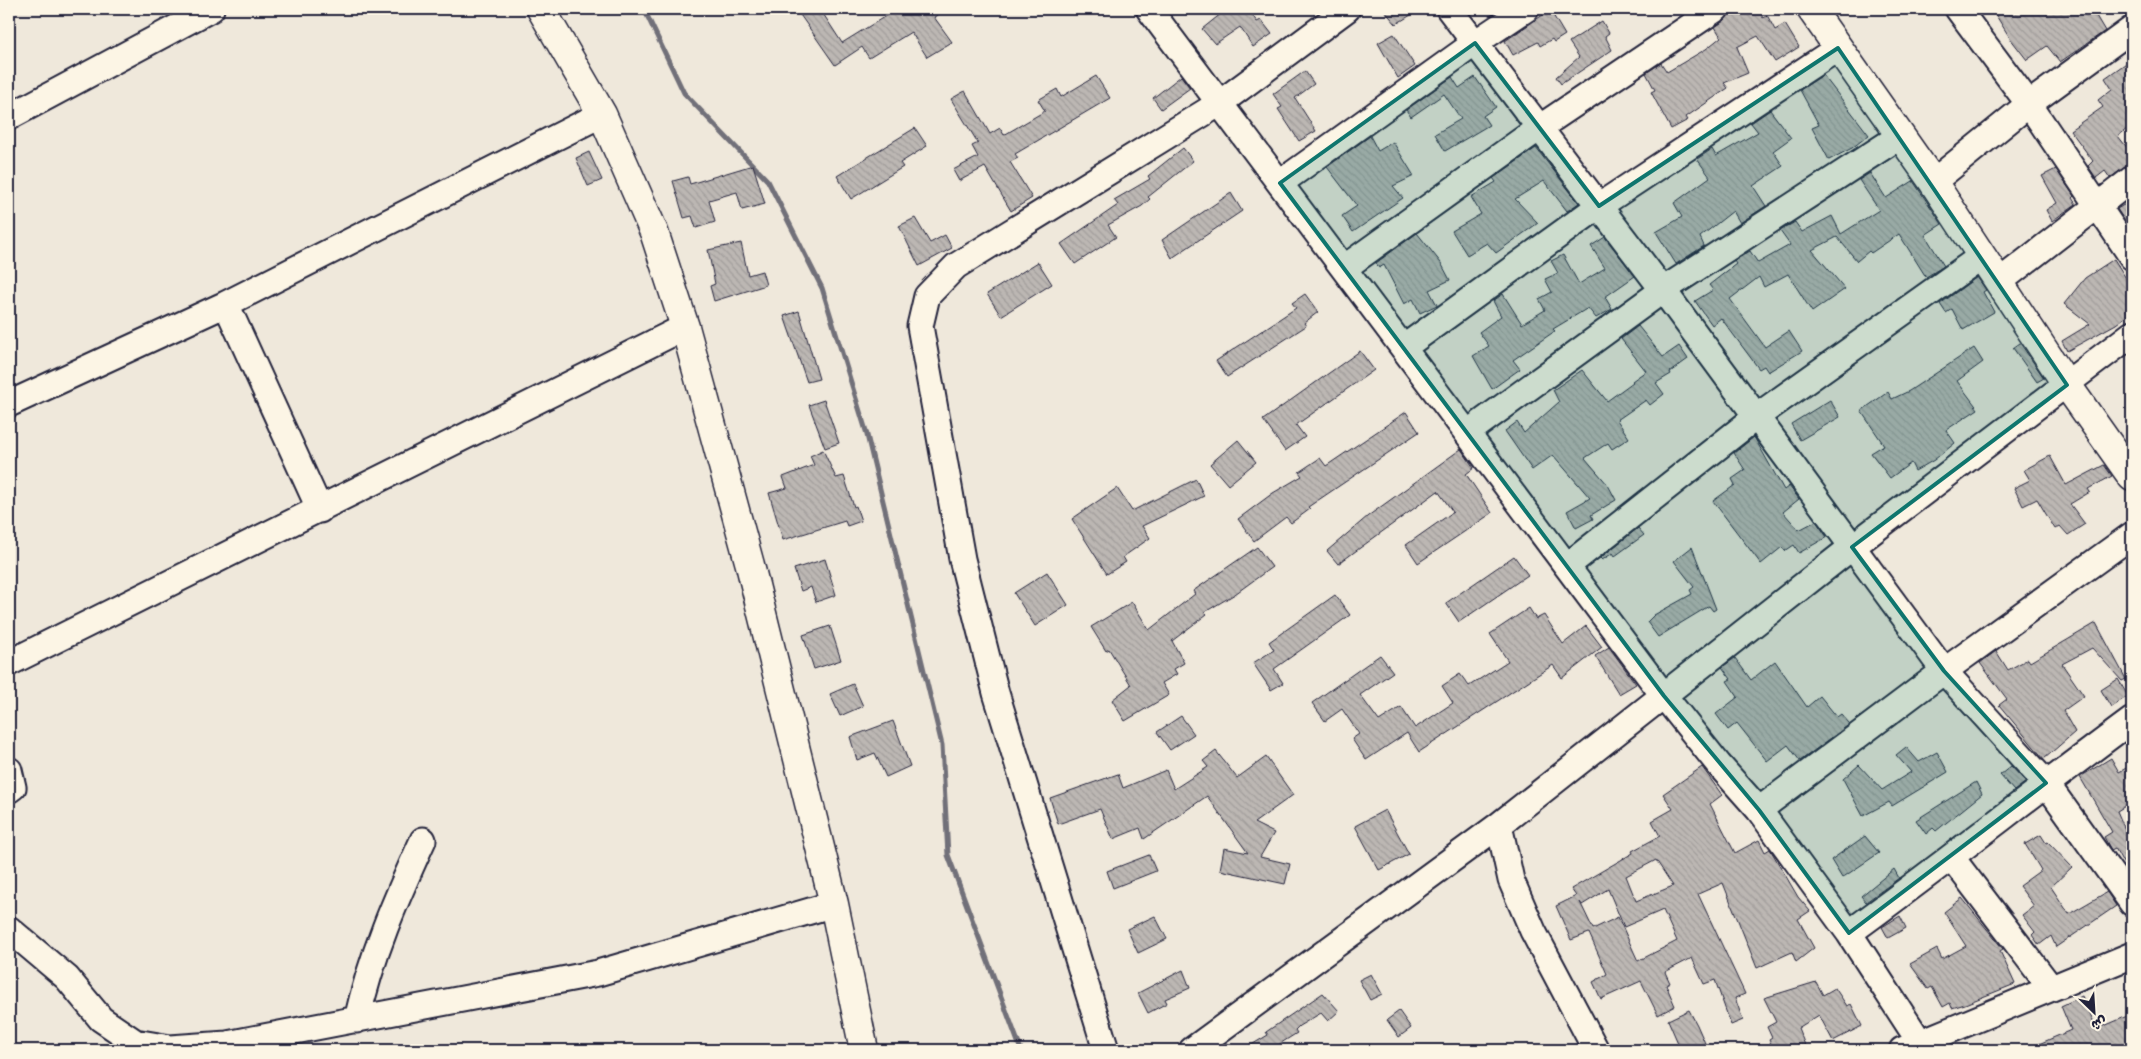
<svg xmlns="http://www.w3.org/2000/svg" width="2141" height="1059" font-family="'Patrick Hand','Playpen Sans Arabic',sans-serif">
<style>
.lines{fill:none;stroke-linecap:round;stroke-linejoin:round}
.stream{stroke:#716f79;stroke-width:5}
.building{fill:url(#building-back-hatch);stroke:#22223b;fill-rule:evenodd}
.minor-casing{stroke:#22223b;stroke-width:29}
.major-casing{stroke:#22223b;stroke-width:31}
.minor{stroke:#fcf5e5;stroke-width:25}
.major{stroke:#fcf5e5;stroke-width:28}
.marked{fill:#0f766e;fill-opacity:0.2;stroke:#0f766e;stroke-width:4;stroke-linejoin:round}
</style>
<defs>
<pattern id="building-back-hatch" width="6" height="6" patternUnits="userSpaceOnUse" patternTransform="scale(1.25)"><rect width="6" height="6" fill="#bcb7b3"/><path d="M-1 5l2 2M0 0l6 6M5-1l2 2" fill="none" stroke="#a19d9b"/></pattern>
</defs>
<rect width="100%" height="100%" fill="#efe8db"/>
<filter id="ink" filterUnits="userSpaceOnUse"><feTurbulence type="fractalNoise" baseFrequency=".02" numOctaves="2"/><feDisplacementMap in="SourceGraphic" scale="10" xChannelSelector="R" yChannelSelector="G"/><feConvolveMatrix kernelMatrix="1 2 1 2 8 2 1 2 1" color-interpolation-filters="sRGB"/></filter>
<g filter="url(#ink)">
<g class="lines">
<path class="stream" d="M644 9 684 93 768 181 822 288 866 431 942 745 948 855 1021 1050"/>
</g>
<path class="building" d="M796 9H820L842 43 897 9H947L934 17 952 42 927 57 911 32 869 58 862 47 835 65Z
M1227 9H1248L1257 22 1261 20 1272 34 1253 47 1240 27 1215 44 1202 29Z
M1383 9H1421L1396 24Z
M1733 9H1758L1763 18 1767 15 1775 30 1785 24 1799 47 1775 62 1758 36 1737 47 1748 73 1724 83 1728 88 1686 117 1688 120 1671 129 1651 92 1655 90 1646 73 1661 63 1667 72 1706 49 1721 37 1715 27 1724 21Z
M1992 9H2092L2105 31 2060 62 2047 46 2027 60 2010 38Z
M1550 10 1565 35 1554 42 1552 39 1540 46 1538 42 1513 55 1505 41Z
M1602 21 1609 33 1605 36 1612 50 1561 84 1556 77 1579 57 1569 42Z
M1394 34 1415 66 1398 78 1378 43Z
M2132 59V125L2118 136 2132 154V162L2110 178 2105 171 2096 178 2088 166 2093 161 2070 130 2103 107 2098 100 2112 89 2105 78Z
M1305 71 1314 84 1295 98 1316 131 1299 141 1278 109 1282 107 1273 94Z
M1823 75 1869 135 1852 148 1829 160 1812 128 1819 125 1800 90Z
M1096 76 1110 98 1015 154 1018 158 1010 162 1032 198 1011 211 985 167 959 181 953 170 978 157 972 146 978 143 951 99 965 91 990 134 1000 128 1004 135 1045 111 1038 100 1057 89 1061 97Z
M1181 76 1190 88 1161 109 1153 98Z
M1452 77 1459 88 1475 77 1496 107 1483 116 1489 125 1445 151 1435 134 1461 119 1444 94 1411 117 1406 110Z
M1770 110 1791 138 1773 151 1783 166 1753 186 1766 206 1740 223 1733 211 1700 237 1704 246 1676 264 1656 232 1682 217 1674 203 1710 177 1697 159 1712 149 1716 156 1758 132 1751 123Z
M915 128 927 146 900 163 903 167 851 199 837 176Z
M1370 136 1378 151 1393 142 1414 176 1393 186 1403 198 1353 232 1342 216 1357 206 1327 167Z
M1183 148 1193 161 1148 197 1150 199 1142 206 1108 225 1116 237 1075 264 1061 244 1118 205 1114 200 1150 179 1148 176Z
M1536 148 1579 203 1567 211 1544 181 1515 199 1538 223 1496 253 1487 243 1467 255 1452 231 1481 214 1471 197 1496 182 1493 178Z
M589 152 602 180 588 186 576 158Z
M753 165 765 204 742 210 737 192 709 200 715 222 696 228 692 216 684 218 673 181 688 177 690 184Z
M2056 169 2074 196 2072 198 2076 204 2052 221 2046 210 2057 203 2042 176Z
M1870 173 1886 198 1913 181 1942 224 1925 235 1944 266 1926 277 1899 234 1871 253 1869 251 1857 261 1837 237 1812 250 1845 289 1812 312 1788 274 1764 287 1759 277 1730 299 1765 347 1789 331 1802 351 1768 372 1764 366 1759 369 1721 318 1712 325 1695 301 1713 290 1709 285 1736 264 1734 261 1750 251 1758 263 1790 245 1780 231 1795 222 1802 232 1832 216 1841 234 1879 210 1859 180Z
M1231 193 1242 211 1172 258 1162 240Z
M2132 200V232L2117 209Z
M915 218 930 243 945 235 952 248 919 266 899 226Z
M1417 233 1441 263 1450 280 1429 290 1437 305 1420 313 1413 299 1404 304 1384 265 1379 268 1376 263Z
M1605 237 1635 276 1605 297 1612 309 1596 318 1588 308 1553 329 1555 331 1513 360 1520 369 1492 389 1473 356 1489 346 1479 332 1501 316 1493 301 1503 294 1522 324 1545 310 1539 299 1552 292 1545 279 1558 273 1551 261 1563 255 1579 284 1605 268 1591 246Z
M741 243 748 275 762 271 766 285 714 301 710 286 715 284 708 250Z
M2114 259 2132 288V312L2116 324 2067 351 2062 341 2090 324 2064 304 2085 278Z
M1038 262 1052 284 1001 316 987 294Z
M1977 277 1986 290 1983 292 1994 312 1963 330 1952 309 1946 313 1940 304Z
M1305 294 1318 312 1304 323 1306 326 1227 377 1216 361 1296 308 1292 303Z
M799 311 819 379 807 382 784 316Z
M1638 326 1663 357 1679 346 1688 359 1670 372 1671 374 1656 383 1664 394 1650 405 1646 400 1617 420 1629 438 1612 449 1608 443 1585 458 1608 485 1616 500 1591 515 1593 519 1576 528 1567 511 1590 498 1553 455 1532 470 1505 431 1517 422 1524 433 1559 402 1553 390 1582 370 1607 401 1633 382 1632 381 1646 371 1621 339Z
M2020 343 2044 378 2037 382 2013 348Z
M1974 348 1983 362 1957 381 1978 409 1946 430 1955 443 1934 460 1915 471 1911 463 1890 478 1871 453 1884 445 1861 411 1888 392 1892 399 1909 391Z
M1360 351 1374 370 1296 425 1305 437 1285 451 1263 420Z
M824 400 839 443 825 448 809 405Z
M1830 400 1840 417 1800 440 1791 424Z
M1406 412 1419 432 1308 507 1310 509 1291 523 1286 517 1254 541 1238 519 1273 493 1302 476 1299 472 1320 458 1326 466Z
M1754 437 1784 490 1789 486 1799 499 1783 512 1799 530 1816 521 1827 537 1799 553 1794 545 1785 551 1782 547 1761 564 1713 501 1735 485 1732 479 1745 470 1734 453Z
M1238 440 1256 462 1228 485 1210 464Z
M1461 449 1474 468 1466 474 1492 513 1418 563 1406 545 1453 512 1438 491 1338 564 1327 551 1368 516Z
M823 450 836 478 844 476 854 507 856 506 861 521 847 526 845 521 783 540 769 493 787 488 783 477 814 465 810 456Z
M2050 456 2066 485 2104 465 2112 476 2088 489 2090 492 2070 504 2085 524 2068 535 2060 526 2055 529 2037 499 2023 506 2014 488 2030 480 2024 470Z
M1196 479 1204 496 1142 526 1150 538 1123 557 1126 562 1107 574 1072 519 1117 488 1132 511Z
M1638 528 1644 535 1615 556 1613 553 1602 560 1600 558Z
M1257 547 1272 567 1235 594 1205 612 1207 614 1172 641 1184 663 1174 669 1177 674 1162 683 1169 695 1125 721 1112 700 1131 685 1109 649 1106 651 1091 627 1132 602 1149 630 1195 594 1193 591Z
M1692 547 1716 609 1713 611 1709 606 1658 637 1647 622 1654 615 1692 594 1690 590 1694 587 1674 561Z
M1514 556 1528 575 1459 622 1446 603Z
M825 559 836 595 816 602 811 587 801 591 794 569Z
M1047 572 1068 605 1035 626 1014 593Z
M1335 595 1350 615 1274 669 1283 683 1271 690 1253 663 1274 650 1269 642Z
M1529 608 1536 619 1544 615 1563 644 1586 626 1602 647 1562 678 1553 665 1419 752 1407 733 1366 760 1352 739 1359 734 1342 709 1325 721 1312 703 1380 655 1393 672 1360 695 1379 721 1401 707 1415 728 1453 703 1442 686 1460 674 1469 686 1508 661 1490 634Z
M2096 623 2126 679 2122 681 2092 648 2062 664 2084 696 2063 711 2075 732 2044 759 1999 705 2007 699 1980 663 1996 651 2008 670 2028 659 2030 662Z
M830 626 841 660 814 669 803 635Z
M1609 647 1636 684 1619 694 1595 656Z
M1735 658 1751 680 1775 661 1807 707 1820 696 1837 717 1841 714 1850 724 1800 761 1788 745 1767 761 1737 723 1728 730 1716 714 1738 697 1727 681 1731 679 1722 667Z
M2118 679 2128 696 2111 707 2101 690Z
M853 684 863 706 840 716 830 694Z
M1181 716 1194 734 1170 750 1157 732Z
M893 721 910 766 886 777 875 753 857 760 850 737Z
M1906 747 1919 762 1937 752 1948 772 1892 806 1889 802 1863 816 1843 779 1859 765 1882 790 1911 772 1896 755Z
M1216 751 1237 778 1266 757 1293 795 1254 823 1274 833 1260 857 1290 864 1285 884 1220 870 1224 848 1248 853 1207 796 1144 839 1140 828 1113 839 1100 809 1058 824 1050 798 1118 774 1123 788 1166 770 1174 789 1208 767 1203 761Z
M2111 758 2119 772 2132 765V802L2117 811 2132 846V879L2115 848 2111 850 2104 837 2112 832 2080 777Z
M2011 766 2026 782 2014 791 2000 775Z
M1702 767 1722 795 1710 804 1735 853 1759 840 1765 852 1770 849 1798 897 1810 911 1798 919 1814 948 1796 962 1792 952 1757 968 1723 883 1698 894 1745 994 1735 998 1743 1020 1731 1025 1715 980 1704 984 1692 958 1665 972 1670 983 1666 985 1675 1006 1658 1015 1641 981 1601 999 1593 982 1607 974 1589 933 1571 940 1556 906 1576 896 1571 889 1633 853 1632 851 1660 836 1652 821 1673 809 1663 794ZM1656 860 1673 886 1636 901 1626 876ZM1608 889 1624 927 1663 910 1677 941 1638 961 1618 917 1593 929 1580 902 1582 905Z
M1976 782 1982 794 1936 831 1933 828 1926 834 1916 820Z
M1385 810 1409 854 1379 870 1355 826Z
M2041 835 2046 843 2048 842 2072 867 2051 887 2069 914 2107 892 2116 906 2056 947 2051 936 2039 945 2032 935 2035 932 2022 915 2034 906 2019 886 2041 870 2025 844Z
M1865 836 1879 853 1842 878 1831 860Z
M1149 855 1156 871 1113 888 1107 871Z
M1894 869 1899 878 1866 902 1861 896Z
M1962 898 2003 949 2000 951 2015 984 1965 1004 1952 1008 1950 1003 1943 1007 1932 987 1928 989 1910 964 1937 949 1942 959 1966 946 1944 912Z
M1155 916 1167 939 1138 953 1127 929Z
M1900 916 1906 928 1888 938 1882 927Z
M1183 970 1190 988 1165 999 1167 1003 1148 1013 1138 993Z
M1371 974 1382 994 1370 1000 1359 980Z
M1816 982 1823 995 1835 988 1847 1006 1851 1004 1862 1026 1833 1041 1819 1015 1798 1028 1807 1050H1774L1769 1040 1772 1038 1767 1027 1776 1022 1764 998Z
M1323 993 1339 1011 1328 1021 1321 1013 1299 1026 1295 1030 1297 1033 1270 1050H1243L1268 1035 1266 1032Z
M2082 996 2097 1029 2132 1014V1050H2025L2071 1030 2061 1006Z
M1689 1010 1697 1025 1708 1050H1681L1668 1020Z
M1399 1011 1411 1028 1399 1037 1387 1020Z"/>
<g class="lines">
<g class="minor-casing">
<path id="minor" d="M1149 9 1664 696 1719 765 1759 810 1849 933 1925 1050
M1449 9 1663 290 1944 671 2046 783 2132 903
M1958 9 2029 104 2132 257
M9 117 211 9
M1933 182 2029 104 2132 29
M1280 183 1475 43 1526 9
M1344 268 1539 128 1716 9
M1999 282 2132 179
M1403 348 1599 206 1838 48
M9 404 226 304
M1467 433 1663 290 1900 136
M320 510 226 304 602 114
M1567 566 1756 417 1982 256
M9 663 685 327
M9 770 13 787 9 790
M1759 810 1944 671 2132 535
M1499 825 1511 880 1533 931 1596 1050
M1952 858 2051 988
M9 929 67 978 101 1019 135 1042 170 1048 227 1044 598 973 834 904
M1849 933C1944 864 2037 790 2132 720
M357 1020C371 956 396 899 423 840
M1106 1050 996 693 962 559 920 326 927 296 956 266 1220 103 1347 9
M1192 1050 1499 825 1852 547 2132 334
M1902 1050 2132 955"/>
</g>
<g class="major-casing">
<path id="major" d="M541 9 602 114 654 232 685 327 750 565 834 904 864 1050
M1811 9 1933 182 2067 385 2132 477"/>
</g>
<use href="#minor" class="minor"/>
<use href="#major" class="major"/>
</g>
</g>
<path class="marked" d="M1475 43 1599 206 1838 48 2067 385 1852 547 1944 671 2046 783 1849 933 1759 810 1664 696 1280 183Z"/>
<rect width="2141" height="1059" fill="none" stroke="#fcf5e5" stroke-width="30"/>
<rect x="15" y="15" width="2111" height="1029" fill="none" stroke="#22223b" stroke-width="2" filter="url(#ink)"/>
<g transform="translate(2094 1012) rotate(155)" stroke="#fcf5e5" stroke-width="4" paint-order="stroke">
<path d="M0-4L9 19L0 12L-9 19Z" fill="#22223b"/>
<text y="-8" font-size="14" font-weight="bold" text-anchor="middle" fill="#22223b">ش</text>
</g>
</svg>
